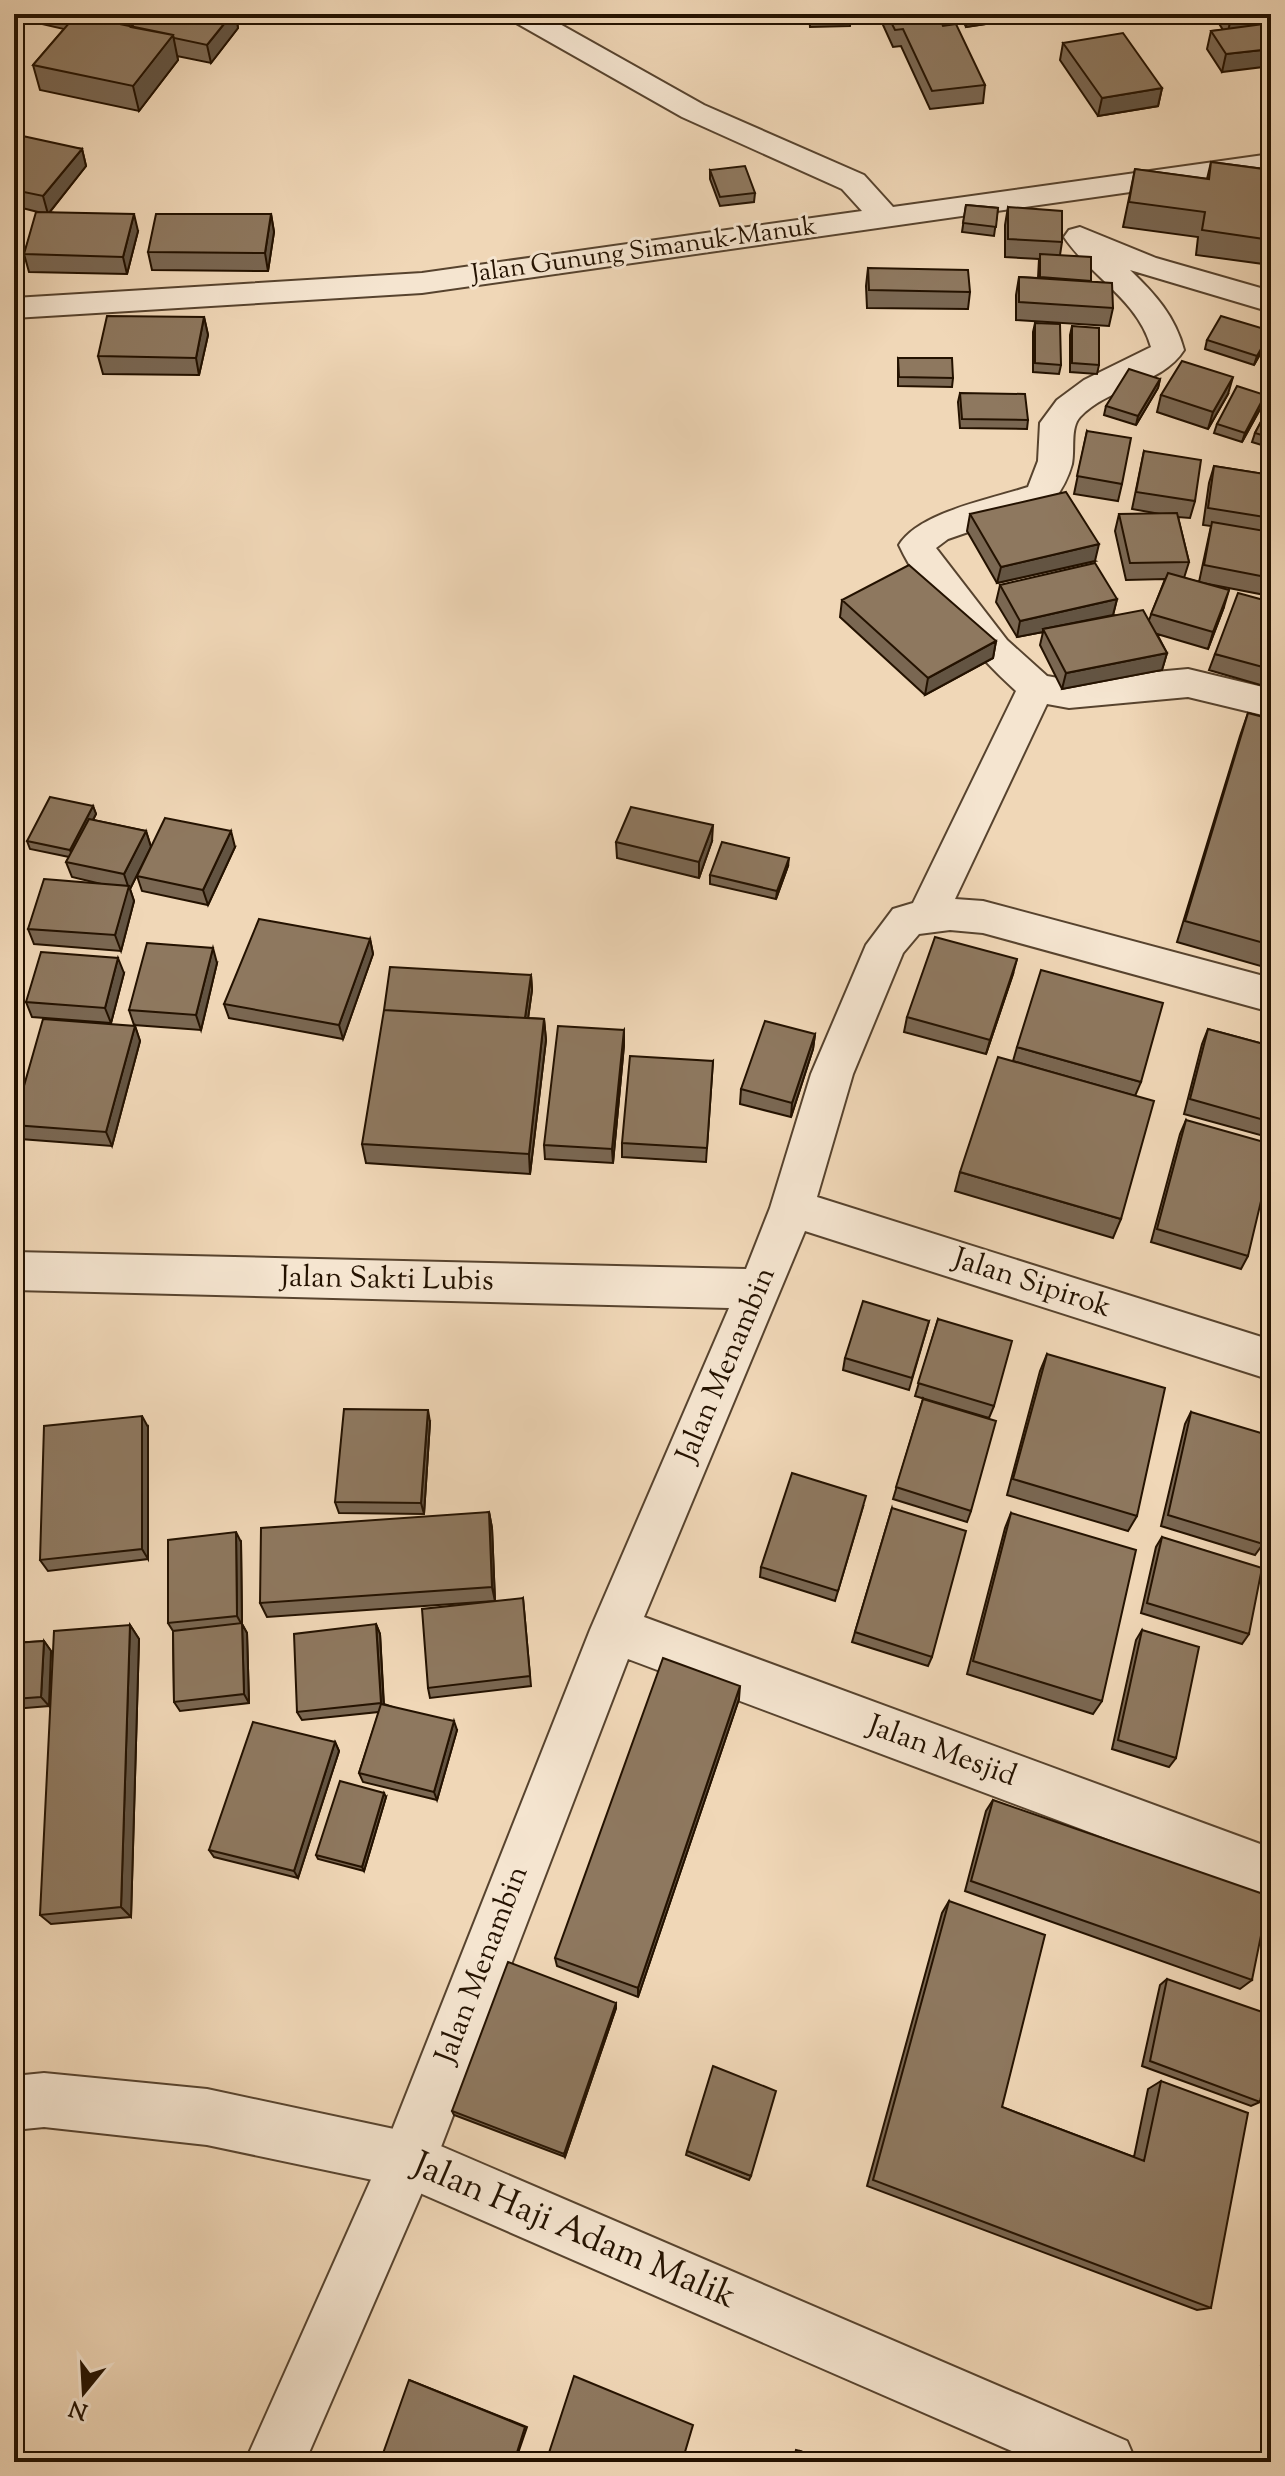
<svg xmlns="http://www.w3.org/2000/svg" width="1285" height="2476" font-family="'Sorts Mill Goudy',serif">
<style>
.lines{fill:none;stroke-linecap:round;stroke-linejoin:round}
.minor-casing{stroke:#57432e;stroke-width:4}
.tertiary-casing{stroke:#57432e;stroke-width:4}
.minor{fill:#f5e5d0;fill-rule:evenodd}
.tertiary{fill:#f5e5d0;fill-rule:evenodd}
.wall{fill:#7a6752;stroke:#241200;stroke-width:2}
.shaded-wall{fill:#635442;stroke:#241200;stroke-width:2}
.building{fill:#8e785f;stroke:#241200;stroke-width:2}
.labels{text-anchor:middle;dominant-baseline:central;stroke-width:6;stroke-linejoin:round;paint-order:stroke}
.far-street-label{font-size:26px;fill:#241200;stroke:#f5e5d0}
.street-label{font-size:30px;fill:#241200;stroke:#f5e5d0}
.near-street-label{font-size:36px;fill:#241200;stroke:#f5e5d0}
</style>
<rect width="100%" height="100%" fill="#f0d7b7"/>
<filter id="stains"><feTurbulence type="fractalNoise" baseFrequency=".0025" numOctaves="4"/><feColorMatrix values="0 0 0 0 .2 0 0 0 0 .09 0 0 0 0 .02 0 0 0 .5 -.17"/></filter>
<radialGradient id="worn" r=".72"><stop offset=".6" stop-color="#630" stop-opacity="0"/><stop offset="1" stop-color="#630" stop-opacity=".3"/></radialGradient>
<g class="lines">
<g class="minor-casing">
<path id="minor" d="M124 14H153C143 29 136 38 118 33L114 27Z
M507 14H542L704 105 864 175 893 207 1271 154V172L422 293 14 318V298L422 273 862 211 842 189 682 117 511 20Z
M1080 227 1156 258 1271 291V312L1130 270C1155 294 1175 316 1184 350 1162 385 1109 386 1080 417 1070 428 1075 449 1072 464 1068 479 1061 491 1052 503L948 539 936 548 1007 640 1047 676 1069 680 1188 669 1271 689V717L1188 697 1069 708 1047 704 955 899 983 901 1271 978V1012L983 933 950 930 919 934 903 953 853 1074 817 1197 1271 1340V1380L805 1231 644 1617 1271 1848V1900L628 1659 436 2160 305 2462H245L385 2148 590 1630 729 1308 14 1290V1252L746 1269 770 1208 811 1074 866 945 893 909 913 903 1016 691C976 654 922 595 899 545 919 512 992 499 1028 487L1038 461 1040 423 1057 400 1084 380 1151 347C1138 300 1090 276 1064 237L1069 230Z"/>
</g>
<g class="tertiary-casing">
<path id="tertiary" d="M44 2073 207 2089 408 2132 1127 2441 1136 2462H1037L406 2187 207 2145 44 2127 14 2130V2076Z"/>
</g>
<use href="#minor" class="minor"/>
<use href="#tertiary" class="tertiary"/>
</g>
<path class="wall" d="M31 14H106L101 20 131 27 142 14H259L254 20 236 17 238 28 211 63 177 56 178 60 139 111 40 90 33 65 64 29 33 22Z
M809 14H851L850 26 810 27Z
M878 14H938L943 26 985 85 983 103 930 109 901 46 893 47Z
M959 14H1006L1005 21 966 27Z
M1213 14H1271L1222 72 1207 49 1211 31 1223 30Z
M1063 43 1162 88 1158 106 1098 116 1060 60Z
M14 140 82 149 86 166 50 212 138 231 127 274 29 272 24 254 38 212 14 206Z
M1211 162 1271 170V265L1196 255 1198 237 1123 227 1135 169 1207 179Z
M710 170 755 193 754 202 720 206 710 179Z
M966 205 998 208 994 236 962 232Z
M1008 207 1062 242 1060 255 1091 281 1113 308 1109 326 1016 320V295L1019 277 1038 278 1039 259 1005 257V225Z
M271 214 274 232 268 271 152 270 148 252Z
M868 268 970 292 968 309 867 308 866 286Z
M204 317 208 335 199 375 103 374 98 356Z
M1035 323 1061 365 1059 374 1033 372V332Z
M1072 326 1099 365 1097 374 1070 372V335Z
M1207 340H1268L1254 365 1205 349Z
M898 358 953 378 952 387 898 386Z
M1160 379 1158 388 1136 425 1104 415 1106 406Z
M960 393 1028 420 1027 429 960 428 958 402Z
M1228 394 1208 429 1157 412 1161 395Z
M1265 395 1263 404 1242 442 1214 433 1217 424Z
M1271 403V448L1252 442 1255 433Z
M1087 431 1122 484 1118 501 1074 494Z
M1144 451 1195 501 1190 518 1178 517 1189 562 1184 578 1199 582 1211 526 1203 525 1209 483 1214 466 1271 475 1270 532 1271 576 1265 595 1203 583 1224 607 1208 649 1157 634 1167 653 1162 670 1062 689 1040 645 1043 632 1017 637 996 602 1000 585 1117 599 1113 615 1149 620 1165 579 1126 580 1115 531 1119 514H1160L1132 509Z
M970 514 1095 561 997 583 967 531Z
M842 600 996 641 993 658 925 695 840 617Z
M1215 654 1271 666 1264 686 1209 670Z
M1248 713 1271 719V969L1177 942 1240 736Z
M93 806 96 814 93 820 146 831 151 847 130 889 134 901 121 951 34 944 28 929 101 884 72 877 66 862 69 857 30 849 27 841Z
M712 841 699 878 617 858 616 842Z
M235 847 208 905 142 891 137 876Z
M788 866 776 899 710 884V875Z
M370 939 373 954 343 1039 229 1018 224 1004Z
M217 963 201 1030 134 1025 129 1010Z
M124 973 111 1023 32 1017 26 1002Z
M1013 974 986 1054 904 1032 907 1017Z
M531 975 532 990 528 1018 544 1019 546 1040 530 1174 366 1163 362 1144Z
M135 1026 140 1041 112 1146 20 1139 14 1127V1121Z
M1208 1029 1271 1046V1138L1184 1114 1202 1044Z
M624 1030V1045L613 1163 545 1159 544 1145Z
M815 1034 813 1049 791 1117 740 1104 741 1089Z
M1017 1047 1141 1082 1135 1096 1013 1061Z
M713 1061 706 1162 622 1157V1143Z
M1186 1120 1248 1256 1241 1269 1151 1242 1180 1134Z
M960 1172 1121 1219 1113 1238 955 1191Z
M938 1319 994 1406 989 1418 915 1396Z
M929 1321 909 1390 843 1370 845 1358Z
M1047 1354 1137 1516 1128 1531 1007 1495 1040 1371Z
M923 1399 971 1511 967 1522 893 1499Z
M1191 1412 1263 1544 1255 1555 1161 1526 1185 1424Z
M430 1422 424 1514 339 1513 335 1502Z
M148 1427V1559L48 1571 40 1560Z
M863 1507 835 1601 760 1577 761 1567Z
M892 1508 932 1657 928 1666 852 1642Z
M489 1512 492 1528 495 1601 267 1617 260 1603Z
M1011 1513 1102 1701 1093 1714 967 1674 1005 1528Z
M1162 1537 1249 1634 1242 1644 1141 1613 1156 1547Z
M241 1542 242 1624 247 1633 249 1703 180 1711 174 1702 173 1631 168 1623Z
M523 1598 531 1686 430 1698 428 1688Z
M376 1624 380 1634 384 1704 457 1730 437 1800 363 1782 359 1773 379 1712 302 1720 297 1712Z
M130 1625 139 1639 131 1917 51 1924 40 1915Z
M1142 1630 1176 1758 1169 1767 1112 1749 1136 1640Z
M44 1641 51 1651 49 1706 14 1709V1643Z
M739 1699 638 1997 557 1966 555 1958Z
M335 1742 339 1751 298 1878 214 1857 209 1850Z
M386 1797 364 1871 318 1859 316 1855Z
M993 1800 1252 1980 1240 1989 965 1891 986 1811Z
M949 1901 1002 2107 1134 2157 1148 2089 1161 2081 1211 2308 1197 2310 867 2186 942 1913Z
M1167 1979 1260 2102 1251 2106 1142 2066 1160 1985Z
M616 2003V2008L565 2157 454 2115 452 2111Z
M687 2151 751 2176 749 2180 686 2155Z
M1271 2306V2368L1261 2365Z
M796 2450 800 2451 828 2462H793Z"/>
<path class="shaded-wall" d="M87 14H106L89 34 85 17Z
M232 14H236L238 28 211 63 207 45Z
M968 14H1006L1005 21 966 27Z
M1262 14H1271V30L1227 36 1231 18Z
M173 35 178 60 139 111 133 86Z
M1271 49V66L1222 72 1226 54Z
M1162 88 1158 106 1098 116 1102 98Z
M82 149 86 166 48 214 43 196Z
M134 214 138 231 127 274 123 257Z
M271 214 274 232 268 271 265 253Z
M204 317 208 335 199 375 196 358Z
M1271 331 1268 340 1254 365 1257 356Z
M1233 377 1228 394 1208 429 1213 412Z
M1160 379 1158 388 1136 425 1138 416Z
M1265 395 1263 404 1242 442 1245 433Z
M1099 544 1095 561 997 583 1001 567Z
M1229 590 1224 607 1208 649 1213 632Z
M1117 599 1113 615 1043 629V632L1017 637 1020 621Z
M996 641 993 658 925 695 928 678Z
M1167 653 1162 670 1062 689 1066 673Z
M93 806 96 814 73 858 70 850Z
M713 825 712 841 699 878V862Z
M146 831 151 847 130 889 134 901 121 951 115 935 128 886 124 874Z
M231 831 235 847 208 905 203 890Z
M789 858 788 866 776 899 777 891Z
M370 939 373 954 343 1039 339 1025Z
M213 948 217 963 201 1030 196 1015Z
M118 958 124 973 111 1023 105 1008Z
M1017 959 1013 974 986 1054 990 1040Z
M531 975 532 990 526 1033 525 1018Z
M544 1019 546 1040 530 1174 529 1154Z
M135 1026 140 1041 112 1146 106 1132Z
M624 1030V1045L613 1163 612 1149Z
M815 1034 813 1049 791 1117 792 1103Z
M428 1410 430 1422 424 1514 421 1503Z
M142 1416 148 1427V1559L142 1549Z
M489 1512 492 1528 495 1601 492 1587Z
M236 1532 241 1542 242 1624 247 1633 249 1703 244 1694 242 1625 237 1616Z
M376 1624 380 1634 384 1712 381 1703Z
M130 1625 139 1639 131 1917 121 1907Z
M44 1641 51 1651 49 1706 41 1697Z
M740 1686 739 1699 638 1997V1988Z
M454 1721 457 1730 437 1800 434 1792Z
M335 1742 339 1751 298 1878 294 1871Z
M384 1793 386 1797 364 1871 362 1867Z
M616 2003V2008L565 2157 564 2154Z
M409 2380 527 2427 515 2462H514Z"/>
<path class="building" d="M142 14H232L207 45 174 38 173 35 131 27Z
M887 14H938L943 26 956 24 985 85 932 91 903 29 895 30Z
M1229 14H1262L1231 18Z
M76 15 173 35 133 86 33 65Z
M1271 23V49L1226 54 1211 31Z
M1123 33 1162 88 1102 98 1063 43Z
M18 135 82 149 43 196 14 190V140Z
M1211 162 1271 170V240L1202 230 1205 212 1129 202 1135 169 1209 179Z
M745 166 755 193 720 197 710 170Z
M966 205 998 208 996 227 963 223Z
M1008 207 1062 211V242L1008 239Z
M36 212 134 214 123 257 24 254Z
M156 214H271L265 253 148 252Z
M1040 254 1091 257V281L1040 277Z
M868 268 968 270 970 292 869 290Z
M1019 277 1112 283 1113 308 1019 302Z
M107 316 204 317 196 358 98 356Z
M1221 316 1271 331 1257 356 1207 340Z
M1035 323 1060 324 1061 365 1035 363Z
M1072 326 1099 328V365L1072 363Z
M898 358H952L953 378 899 377Z
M1182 361 1233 377 1213 412 1161 395Z
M1129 369 1160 379 1138 416 1106 406Z
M1237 386 1265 395 1245 433 1217 424Z
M960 393 1025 394 1028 420 962 419Z
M1271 403V438L1255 433Z
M1087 431 1131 438 1122 484 1077 476Z
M1144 451 1201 460 1195 501 1136 492Z
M1214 466 1271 475V518L1208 508Z
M1066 492 1099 544 1001 567 970 514Z
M1177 513 1189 562 1130 563 1119 514Z
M1212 522 1271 532V578L1204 565Z
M1095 563 1117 599 1020 621 1000 585Z
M909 565 996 641 928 678 842 600Z
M1168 573 1229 590 1213 632 1151 614Z
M1238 593 1271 602V666L1270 669 1215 654Z
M1143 610 1167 653 1066 673 1043 629Z
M1248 713 1271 719V945L1185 921Z
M50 797 93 806 70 850 27 841Z
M631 807 713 825 699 862 616 842Z
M165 818 231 831 203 890 137 876Z
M89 819 146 831 124 874 66 862Z
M722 842 789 858 777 891 710 875Z
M44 879 129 886 115 935 28 929Z
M259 919 370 939 339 1025 224 1004Z
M935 937 1017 959 990 1040 907 1017Z
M147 943 213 948 196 1015 129 1010Z
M41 952 118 958 105 1008 26 1002Z
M390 967 531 975 525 1018 384 1010Z
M1041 970 1163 1003 1141 1082 1017 1047Z
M384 1010 544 1019 529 1154 362 1144Z
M43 1019 135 1026 106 1132 14 1125V1121Z
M765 1021 815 1034 792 1103 741 1089Z
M558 1026 624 1030 612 1149 544 1145Z
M1208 1029 1271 1046V1122L1190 1099Z
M630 1056 713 1061 707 1148 622 1143Z
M998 1057 1154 1101 1121 1219 960 1172Z
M1186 1120 1271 1144V1159L1248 1256 1157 1229Z
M863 1301 929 1321 912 1378 845 1358Z
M938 1319 1012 1341 994 1406 918 1383Z
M1047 1354 1165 1388 1137 1516 1013 1479Z
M923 1399 996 1421 971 1511 896 1487Z
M344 1409 428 1410 421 1503 335 1502Z
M1191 1412 1271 1436V1501L1263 1544 1168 1515Z
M142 1416V1549L40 1560 44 1426Z
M792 1473 866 1496 838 1591 761 1567Z
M892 1508 966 1531 932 1657 855 1632Z
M489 1512 492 1587 260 1603 261 1528Z
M1011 1513 1136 1550 1102 1701 973 1661Z
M236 1532 237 1616 168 1623V1540Z
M1162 1537 1262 1568 1249 1634 1147 1603Z
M523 1598 530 1676 428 1688 422 1609Z
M242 1623 244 1694 174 1702 173 1631Z
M376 1624 381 1703 297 1712 294 1634Z
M130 1625 121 1907 40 1915 54 1631Z
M1142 1630 1199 1647 1176 1758 1118 1740Z
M44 1641 41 1697 14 1699V1643Z
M663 1658 740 1686 638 1988 555 1958Z
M381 1704 454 1721 434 1792 359 1773Z
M253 1722 335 1742 294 1871 209 1850Z
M340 1781 384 1793 362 1867 316 1855Z
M993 1800 1269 1896 1252 1980 971 1881Z
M949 1901 1045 1935 1002 2107 1144 2161 1161 2081 1248 2113 1211 2308 873 2180Z
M508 1962 616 2003 564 2154 452 2111Z
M1167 1979 1271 2015V2044L1260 2102 1150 2061Z
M713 2066 776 2091 751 2176 687 2151Z
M574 2376 693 2425 682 2462H546Z
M409 2380 525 2427 514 2462H380Z
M800 2451 828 2462H797Z
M712 2457 724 2462H711Z"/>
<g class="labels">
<g class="far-street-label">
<text transform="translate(644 251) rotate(-8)">Jalan Gunung Simanuk-Manuk</text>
</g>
<g class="street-label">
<text transform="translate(387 1280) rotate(1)">Jalan Sakti Lubis</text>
<text transform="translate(1032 1284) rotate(18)">Jalan Sipirok</text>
<text transform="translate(727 1365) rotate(-67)">Jalan Menambin</text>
<text transform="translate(942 1752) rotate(20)">Jalan Mesjid</text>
<text transform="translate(483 1965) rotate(-69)">Jalan Menambin</text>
</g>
<g class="near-street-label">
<text transform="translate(574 2232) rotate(23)">Jalan Haji Adam Malik</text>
</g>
</g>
<rect width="1285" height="2476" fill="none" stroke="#f0d7b7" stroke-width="48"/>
<rect x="16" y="16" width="1253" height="2444" fill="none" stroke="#241200" stroke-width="4"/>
<rect x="24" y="24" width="1237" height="2428" fill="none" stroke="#241200" stroke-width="2"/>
<g transform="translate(84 2392) rotate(198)" stroke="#f5e5d0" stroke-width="6" paint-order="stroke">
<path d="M0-6L14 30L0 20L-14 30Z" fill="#241200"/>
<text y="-12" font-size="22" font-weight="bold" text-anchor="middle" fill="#241200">N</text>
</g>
<rect width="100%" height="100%" filter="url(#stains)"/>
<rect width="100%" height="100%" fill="url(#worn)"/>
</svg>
